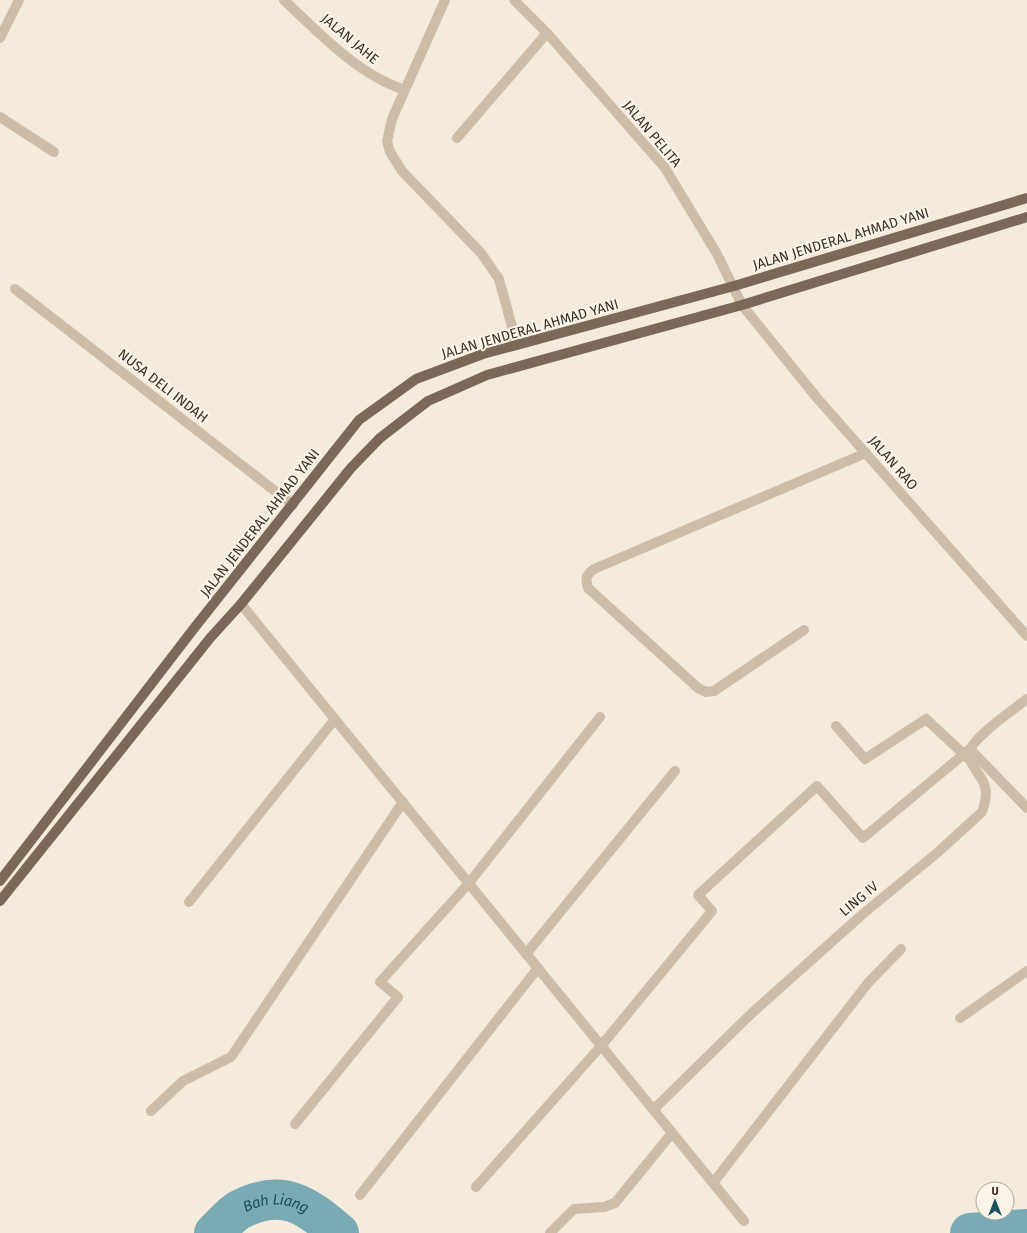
<svg xmlns="http://www.w3.org/2000/svg" width="1027" height="1233" font-family="'Fira Sans',sans-serif">
<style>
.lines{fill:none;stroke-linecap:round;stroke-linejoin:round}
.river{stroke:#7aaab3;stroke-width:40}
.pedestrian{stroke:#cdbda8;stroke-width:10}
.minor{stroke:#cdbda8;stroke-width:10}
.primary{stroke:#7c6859;stroke-width:10}
.labels{text-anchor:middle;dominant-baseline:central;stroke-width:4;stroke-linejoin:round;paint-order:stroke}
.street-label{font-size:14px;fill:#392f28;stroke:#fbf5e9}
.water-label{font-size:15px;font-style:italic;fill:#1b515d;stroke:#fbf5e9}
</style>
<rect width="100%" height="100%" fill="#f4ebdd"/>
<g class="lines">
<g class="river">
<path id="s1" d="M214 1233C222 1226 230 1215 239 1210 283 1187 306 1205 339 1233"/>
<path d="M970 1233 1027 1229"/>
</g>
<path class="pedestrian" d="M836 726 865 759 926 719 969 759
M189 902 335 719
M526 954 675 771
M151 1111 183 1081 231 1057 403 802
M295 1124 398 997 380 982 469 883 600 717
M476 1187 601 1046 712 911 698 895 817 786 863 838 970 749
M360 1195 538 968"/>
<path class="minor" d="M284 0C319 33 358 75 405 90
M445 0 392 119 387 141 390 152 402 171 481 253 499 279 517 345
M514 0 547 33 665 168 717 254 742 305 817 398 1027 636
M0 38 19 0
M0 117 54 152
M457 138 547 33
M15 289 293 505
M241 604 744 1221
M804 630 714 691 706 692 698 688 588 588C585 578 586 575 594 569L866 453
M970 749 1027 808
M960 1018 1027 971
M654 1109 752 1013 864 913 937 853 982 812C985 804 987 795 985 787 983 775 964 762 971 748 979 733 1013 710 1027 699
M713 1183 868 983 901 949
M550 1233 574 1209 604 1207 615 1203 672 1133"/>
<path class="primary" d="M0 881 195 627 359 420 416 379 483 354 734 286 1027 198
M0 901 211 637 241 604 351 468 380 438 428 401 487 375 742 305 1027 217"/>
</g>
<g class="labels">
<g class="street-label">
<text transform="translate(350 39) rotate(40)">JALAN JAHE</text>
<text transform="translate(652 134) rotate(50)">JALAN PELITA</text>
<text transform="translate(841 239) rotate(-17)">JALAN JENDERAL AHMAD YANI</text>
<text transform="translate(530 329) rotate(-16)">JALAN JENDERAL AHMAD YANI</text>
<text transform="translate(163 386) rotate(38)">NUSA DELI INDAH</text>
<text transform="translate(893 463) rotate(49)">JALAN RAO</text>
<text transform="translate(260 523) rotate(-52)">JALAN JENDERAL AHMAD YANI</text>
<text transform="translate(859 899) rotate(-40)">LING IV</text>
</g>
<g class="water-label">
<text stroke="none"><textPath href="#s1" startOffset="73">Bah Liang</textPath></text>
</g>
</g>
<g transform="translate(995 1201)"><circle r="19" fill="#fbf5e9" stroke="#ada69c"/>
<path d="M0-3L7 15L0 10L-7 15Z" fill="#1b515d"/>
<text y="-6" font-size="11" font-weight="bold" text-anchor="middle" fill="#392f28">U</text>
</g>
</svg>
